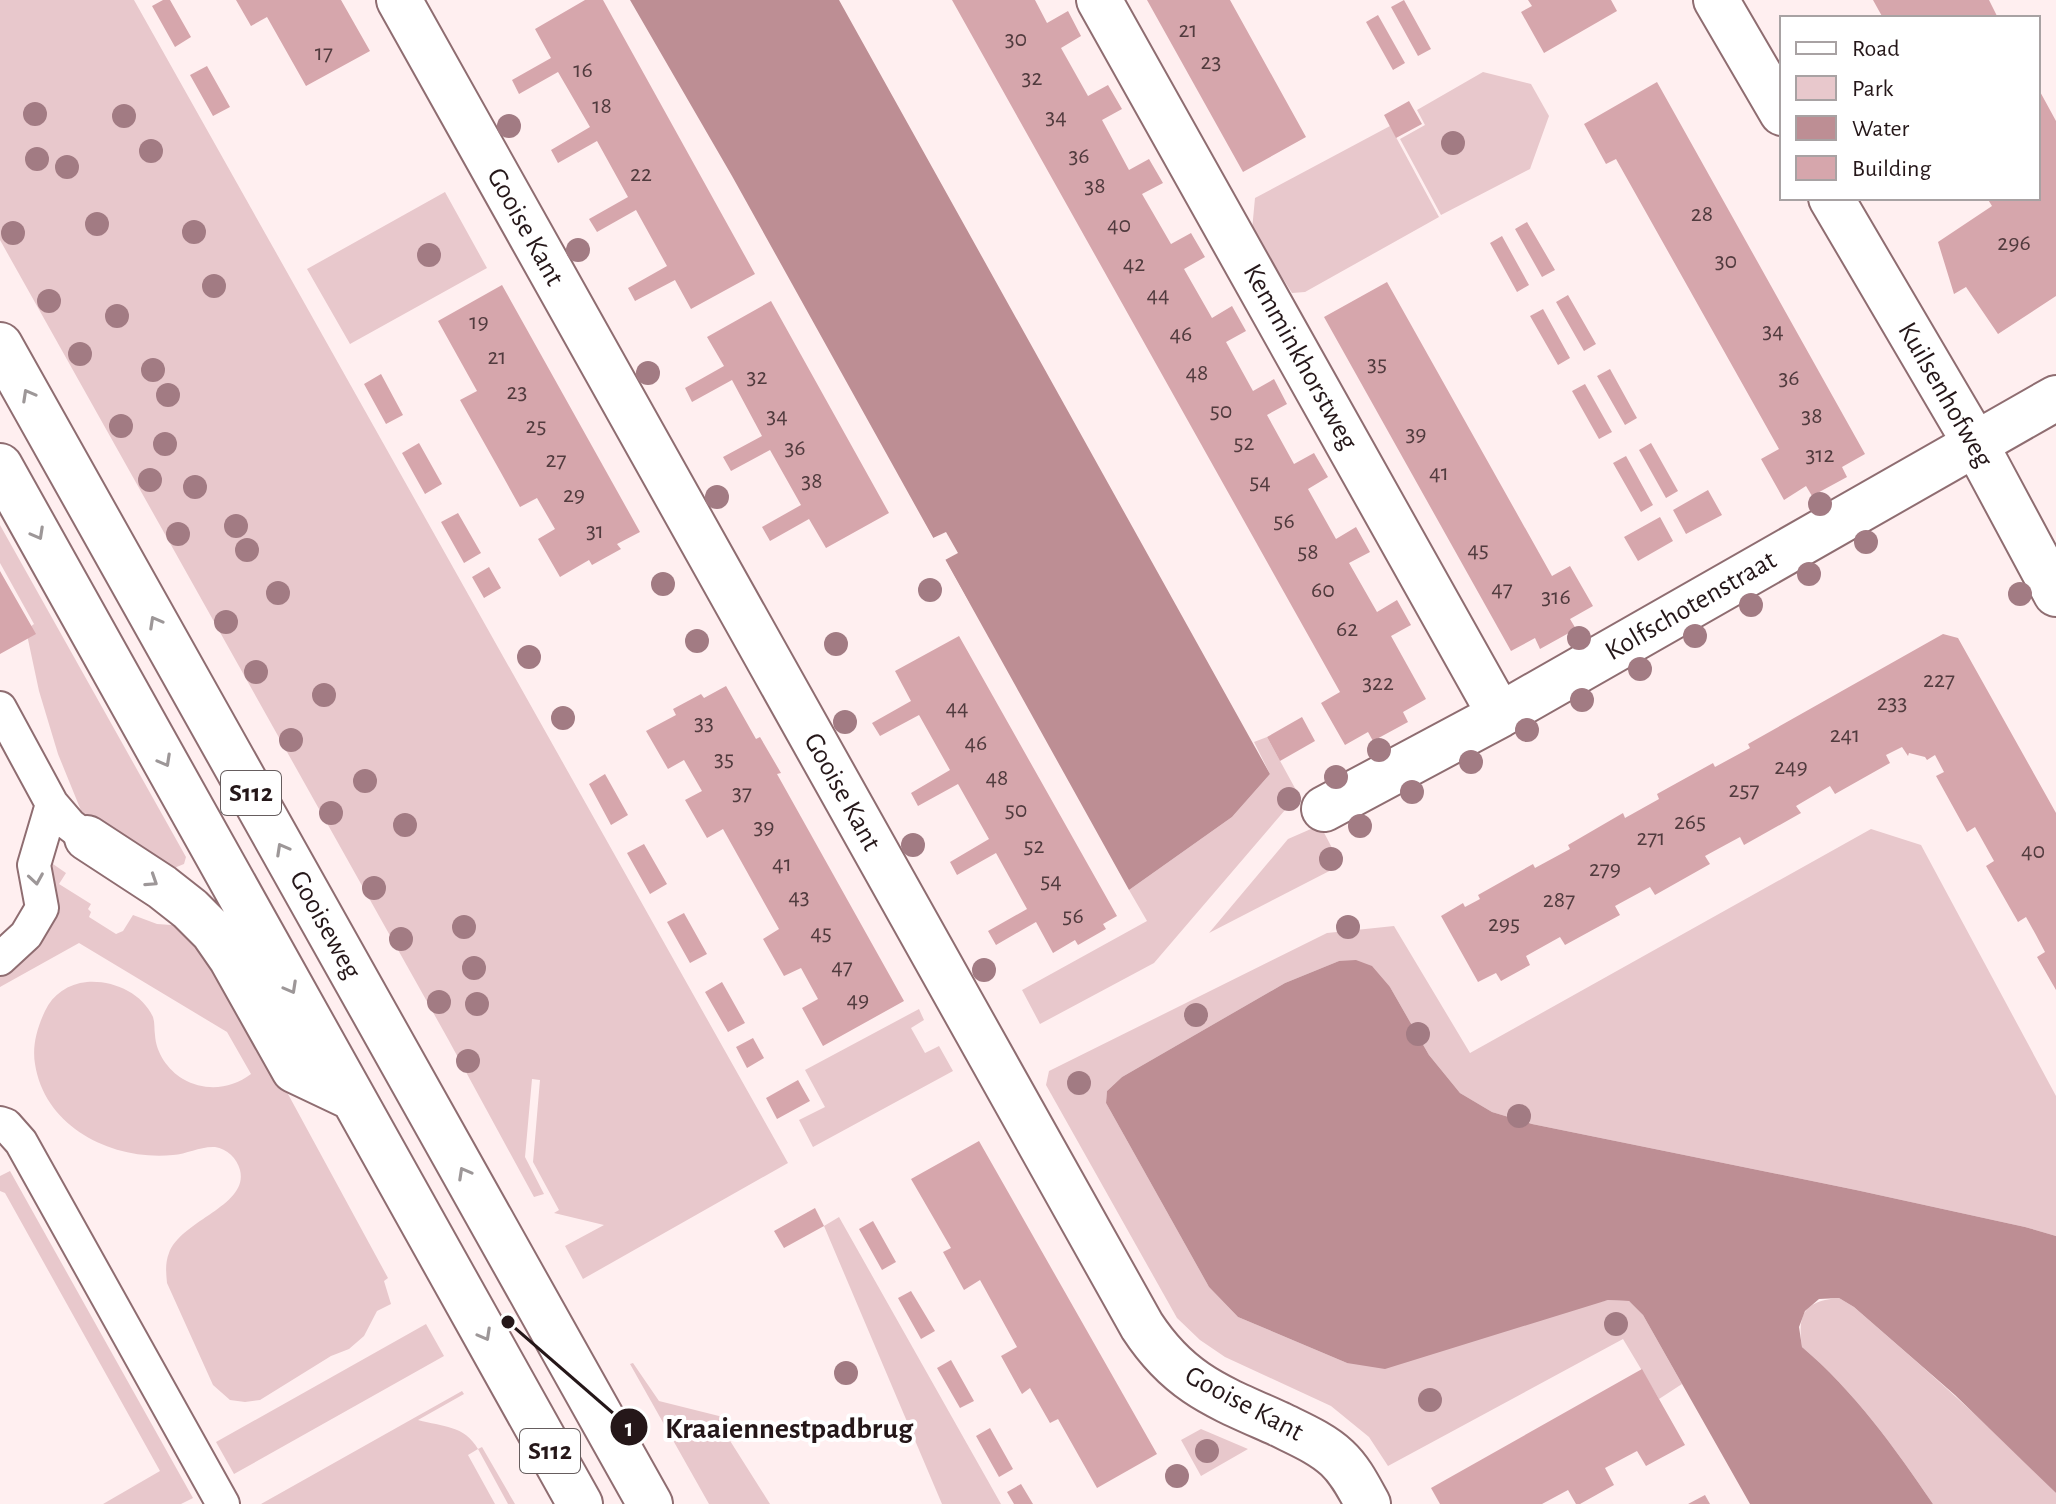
<svg xmlns="http://www.w3.org/2000/svg" width="2056" height="1504" font-family="'Alegreya Sans',sans-serif">
<style>
.green{fill:#e8c8cc}
.water{fill:#bd8e94}
.pier{fill:#ffeff0}
.building{fill:#d6a6ac}
.lines{fill:none;stroke-linecap:round;stroke-linejoin:round}
.service-casing{stroke:#8f6d71;stroke-width:36}
.minor-casing{stroke:#8f6d71;stroke-width:48}
.trunk-casing{stroke:#8f6d71;stroke-width:48}
.service{stroke:#fff;stroke-width:32}
.minor{stroke:#fff;stroke-width:44}
.trunk{stroke:#fff;stroke-width:44}
.tree{fill:#a27b83}
.oneway{stroke:#9d9798}
.labels{text-anchor:middle;dominant-baseline:central;stroke-width:8;stroke-linejoin:round;paint-order:stroke}
.number-label{font-size:24px;fill:#513b3e}
.shield{fill:#fff;stroke:#665d5e;stroke-width:2}
.shield-label{font-size:26px;font-weight:bold;fill:#251719}
.street-label{font-size:28px;fill:#251719;stroke:#fff}
.leader{fill:none;stroke:#251719;stroke-width:3}
.callout-dot{fill:#251719;stroke:#fff;stroke-width:3}
.mark-label{font-size:24px;text-anchor:middle;font-weight:bold;fill:#fff}
.callout-label{font-size:30px;text-anchor:middle;font-weight:bold;fill:#251719;stroke:#fff;stroke-width:8;stroke-linejoin:round;paint-order:stroke}
</style>
<rect width="100%" height="100%" fill="#ffeff0"/>
<path class="green" d="M0 0H134L788 1163 583 1279 565 1246 604 1225 554 1213 559 1210 533 1162 540 1080 532 1079 525 1157 544 1194 534 1197 448 1039 0 240Z
M1483 72 1531 84 1549 116 1530 169 1441 215 1400 139 1425 125 1417 110Z
M1390 126 1439 217 1305 292 1292 293 1252 230 1255 198Z
M445 192 487 268 350 344 307 269Z
M0 525 186 857 184 864 169 870 82 813 58 754 39 691 26 630 34 624 0 563Z
M1267 737 1302 801 1285 810 1154 963 1040 1024 1022 990 1147 921 1129 890 1232 817 1270 774 1254 742Z
M1320 825 1341 865 1209 933 1288 839Z
M1871 829 1921 845 2056 1096V1236L2025 1227 1856 1190 1532 1124 1492 1112 1460 1093 1429 1055 1390 987 1339 961 1285 983 1122 1077 1107 1091 1106 1103 1209 1287 1238 1317 1347 1363 1608 1300 1629 1301 1643 1315 1682 1384 1659 1399 1623 1339 1388 1466 1369 1437 1331 1406 1225 1357 1200 1340 1177 1318 1046 1085 1049 1071 1327 933 1394 926 1470 1053Z
M50 862 66 873 59 884 91 904 88 909 91 912 89 917 116 934 123 931 133 915 157 924 185 926 239 1004 388 1278 384 1281 391 1304 377 1311 364 1336 349 1349 331 1356 260 1400 245 1402 230 1400 213 1385 167 1283C166 1272 165 1263 169 1253 181 1220 249 1206 240 1170 237 1158 227 1149 215 1147 201 1146 187 1154 173 1155 113 1161 45 1128 35 1064 32 1046 37 1028 45 1011 53 994 68 984 87 982 113 980 142 993 153 1017 155 1023 154 1029 155 1035 156 1053 168 1070 183 1079 206 1092 231 1089 251 1074L227 1032 79 943 0 987V970L56 902Z
M919 1009 924 1020 911 1028 925 1053 939 1046 953 1071 813 1147 799 1120 825 1107 805 1070Z
M10 1171 193 1498 181 1504H103L160 1471 5 1193 0 1191V1176Z
M839 1217 1001 1504H942L824 1226Z
M1839 1298 1854 1307C1923 1367 1992 1427 2056 1493V1504H1933C1895 1448 1854 1391 1802 1347 1797 1313 1805 1301 1839 1298Z
M426 1324 444 1356 234 1474 216 1442Z
M633 1363 659 1401 723 1417 727 1436 770 1504H709L630 1364Z
M462 1391 464 1394 418 1420C443 1427 464 1425 478 1449L482 1447 515 1504H508L478 1449 468 1455 495 1504H261Z
M1201 1429 1248 1449 1201 1476 1181 1440Z"/>
<path class="water" d="M630 0H839L1270 774 1232 817 1129 890 732 176Z
M1356 960 1372 966 1390 987 1429 1055 1460 1093 1492 1112 1532 1124 1856 1190 2025 1227 2056 1236V1493L1955 1395 1854 1307 1839 1298 1819 1299 1805 1311 1799 1327 1802 1347C1854 1391 1895 1448 1933 1504H1750L1643 1315 1629 1301 1608 1300 1385 1369 1347 1363 1238 1317 1209 1287 1106 1103 1107 1091 1122 1077 1285 983 1339 961Z"/>
<path class="pier" d="M923 521 933 538 946 532 958 553 945 560 969 603 966 605 920 523Z"/>
<path class="building" d="M163 0H170L191 37 175 47 152 6Z
M236 0H341L370 51 306 86 267 17 251 26Z
M585 0H603L755 274 691 309 675 280 635 301 628 288 667 266 636 210 597 232 589 219 628 197 597 141 558 163 551 150 590 127 558 72 519 94 512 80 551 58 535 29Z
M952 0H1035L1047 23 1068 11 1081 36 1061 48 1088 96 1108 85 1122 109 1102 120 1129 170 1149 159 1163 183 1142 194 1171 244 1191 233 1205 257 1184 269 1212 318 1232 306 1246 331 1226 342 1253 391 1274 379 1287 404 1267 415 1294 464 1314 453 1328 477 1308 489 1336 539 1356 527 1370 552 1349 563 1377 612 1397 600 1411 625 1391 636 1426 699 1403 712 1408 722 1373 741 1368 732 1345 745 1321 703 1340 692Z
M1147 0H1230L1306 137 1243 172Z
M1404 0 1431 49 1418 56 1391 7Z
M1528 0H1611L1617 11 1544 53 1521 12 1532 6Z
M1873 0H1989L1998 18H1883Z
M1378 15 1405 63 1393 70 1366 22Z
M207 66 230 107 213 116 190 75Z
M1657 82 1865 454 1842 467 1847 477 1812 496 1806 486 1784 500 1761 459 1779 449 1616 159 1606 164 1584 124Z
M2038 88 2056 121V296L1998 334 1966 287 1954 294 1938 242 1992 206 1987 198H2038Z
M1409 101 1422 124 1396 138 1384 115Z
M1527 222 1555 270 1542 277 1515 229Z
M1502 236 1529 285 1517 292 1490 243Z
M1387 282 1552 576 1570 566 1593 606 1570 619 1576 629 1540 649 1535 638 1511 651 1324 317Z
M502 285 640 532 617 544 621 549 592 565 589 560 560 577 538 539 555 529 537 498 520 507 500 471 460 400 477 391 438 321Z
M1568 295 1596 344 1584 351 1556 302Z
M771 301 889 513 826 548 809 519 770 541 762 527 801 505 770 450 731 471 723 457 762 436 732 380 692 402 685 388 724 366 707 337Z
M1543 309 1570 358 1558 365 1530 316Z
M1610 369 1637 418 1625 425 1597 376Z
M381 374 403 415 386 424 364 384Z
M1585 384 1612 432 1599 439 1572 391Z
M419 443 442 484 425 494 402 453Z
M1651 443 1678 491 1666 498 1639 450Z
M1626 456 1653 505 1641 512 1613 463Z
M1708 490 1722 515 1686 534 1673 510Z
M458 513 481 553 464 563 441 522Z
M1660 517 1673 541 1638 561 1624 537Z
M489 567 501 588 484 598 472 577Z
M0 571 36 634 0 654Z
M1943 634 1958 638 2056 813V990L2037 957 2045 952 2036 935 2026 917 2018 922 1986 866 1994 861 1975 827 1967 832 1936 776 1944 772 1935 755 1927 760 1925 757 1909 753 1908 756 1902 747 1886 755 1890 763 1835 794 1830 786 1796 806 1801 813 1744 845 1740 837 1705 856 1710 864 1655 895 1650 887 1615 906 1620 915 1565 945 1560 937 1526 956 1530 965 1501 981 1496 973 1478 982 1441 916 1463 903 1465 907 1480 899 1478 895 1533 864 1535 868 1570 849 1568 845 1623 813 1625 818 1659 799 1657 794 1713 763 1715 767 1750 748 1748 744Z
M959 636 1117 916 1103 924 1106 929 1078 945 1075 940 1053 953 1036 922 996 945 988 931 1027 909 996 853 957 875 950 862 989 839 958 784 918 806 911 793 950 770 919 715 880 736 872 723 911 701 895 671Z
M726 686 756 739 760 737 781 773 777 774 904 1001 823 1046 802 1008 818 999 801 968 784 976 763 939 779 929 723 829 707 838 685 800 702 791 684 760 668 769 646 731 676 715 673 709 701 694 704 698Z
M1302 717 1315 741 1280 761 1267 737Z
M605 774 628 815 611 825 589 784Z
M644 844 667 884 650 894 627 853Z
M684 913 707 954 690 963 667 922Z
M722 982 745 1023 728 1032 705 992Z
M753 1038 764 1058 747 1068 736 1047Z
M798 1080 810 1101 777 1119 766 1098Z
M979 1141 1157 1454 1097 1488 1058 1419 1050 1423 1030 1388 1022 1394 1001 1356 1017 1347 980 1280 964 1290 943 1252 951 1248 911 1179Z
M815 1208 824 1226 784 1248 774 1231Z
M873 1221 896 1262 882 1270 859 1229Z
M911 1291 935 1331 921 1339 898 1298Z
M951 1360 974 1401 960 1408 937 1368Z
M1642 1369 1685 1445 1646 1466 1637 1451 1605 1468 1614 1485 1580 1504H1576L1568 1490 1542 1504H1440L1431 1488Z
M990 1428 1013 1469 999 1477 976 1436Z
M1021 1484 1033 1504H1014L1007 1492Z
M1705 1495 1710 1504H1688Z"/>
<g class="lines">
<g class="service-casing">
<path id="service" d="M0 708 52 804 70 825 87 838
M0 959 26 935 42 908 34 865 52 804
M0 1123 6 1125 21 1142 223 1504"/>
</g>
<g class="minor-casing">
<path id="minor" d="M399 0 1142 1326C1180 1384 1219 1397 1279 1424 1299 1434 1321 1443 1337 1458 1351 1471 1359 1488 1368 1504
M1099 0 1500 715
M1716 0 1782 113
M1831 198 1975 443 2056 594
M1324 809 1500 715 2056 398"/>
</g>
<g class="trunk-casing">
<path id="trunk" d="M0 345 650 1504
M0 466 580 1504
M87 838 162 887 190 909 213 932 231 958 294 1070 353 1098"/>
</g>
<use href="#service" class="service"/>
<use href="#minor" class="minor"/>
<use href="#trunk" class="trunk"/>
</g>
<g class="tree">
<circle cx="35" cy="114" r="12"/>
<circle cx="124" cy="116" r="12"/>
<circle cx="509" cy="126" r="12"/>
<circle cx="1453" cy="143" r="12"/>
<circle cx="151" cy="151" r="12"/>
<circle cx="37" cy="159" r="12"/>
<circle cx="67" cy="167" r="12"/>
<circle cx="97" cy="224" r="12"/>
<circle cx="194" cy="232" r="12"/>
<circle cx="13" cy="233" r="12"/>
<circle cx="578" cy="250" r="12"/>
<circle cx="429" cy="255" r="12"/>
<circle cx="214" cy="286" r="12"/>
<circle cx="49" cy="301" r="12"/>
<circle cx="117" cy="316" r="12"/>
<circle cx="80" cy="354" r="12"/>
<circle cx="153" cy="370" r="12"/>
<circle cx="648" cy="373" r="12"/>
<circle cx="168" cy="395" r="12"/>
<circle cx="121" cy="426" r="12"/>
<circle cx="165" cy="444" r="12"/>
<circle cx="150" cy="480" r="12"/>
<circle cx="195" cy="487" r="12"/>
<circle cx="717" cy="497" r="12"/>
<circle cx="1820" cy="504" r="12"/>
<circle cx="236" cy="526" r="12"/>
<circle cx="178" cy="534" r="12"/>
<circle cx="1866" cy="542" r="12"/>
<circle cx="247" cy="550" r="12"/>
<circle cx="1809" cy="574" r="12"/>
<circle cx="663" cy="584" r="12"/>
<circle cx="930" cy="590" r="12"/>
<circle cx="278" cy="593" r="12"/>
<circle cx="2020" cy="594" r="12"/>
<circle cx="1751" cy="605" r="12"/>
<circle cx="226" cy="622" r="12"/>
<circle cx="1695" cy="636" r="12"/>
<circle cx="1579" cy="638" r="12"/>
<circle cx="697" cy="641" r="12"/>
<circle cx="836" cy="644" r="12"/>
<circle cx="529" cy="657" r="12"/>
<circle cx="1640" cy="669" r="12"/>
<circle cx="256" cy="672" r="12"/>
<circle cx="324" cy="695" r="12"/>
<circle cx="1582" cy="700" r="12"/>
<circle cx="563" cy="718" r="12"/>
<circle cx="845" cy="722" r="12"/>
<circle cx="1527" cy="730" r="12"/>
<circle cx="291" cy="740" r="12"/>
<circle cx="1379" cy="750" r="12"/>
<circle cx="1471" cy="762" r="12"/>
<circle cx="1336" cy="777" r="12"/>
<circle cx="365" cy="781" r="12"/>
<circle cx="1412" cy="792" r="12"/>
<circle cx="1289" cy="799" r="12"/>
<circle cx="331" cy="813" r="12"/>
<circle cx="405" cy="825" r="12"/>
<circle cx="1360" cy="826" r="12"/>
<circle cx="913" cy="845" r="12"/>
<circle cx="1331" cy="859" r="12"/>
<circle cx="374" cy="888" r="12"/>
<circle cx="464" cy="927" r="12"/>
<circle cx="1348" cy="927" r="12"/>
<circle cx="401" cy="939" r="12"/>
<circle cx="474" cy="968" r="12"/>
<circle cx="984" cy="970" r="12"/>
<circle cx="439" cy="1002" r="12"/>
<circle cx="477" cy="1004" r="12"/>
<circle cx="1196" cy="1015" r="12"/>
<circle cx="1418" cy="1034" r="12"/>
<circle cx="468" cy="1061" r="12"/>
<circle cx="1079" cy="1083" r="12"/>
<circle cx="1519" cy="1116" r="12"/>
<circle cx="1616" cy="1324" r="12"/>
<circle cx="846" cy="1373" r="12"/>
<circle cx="1430" cy="1400" r="12"/>
<circle cx="1207" cy="1451" r="12"/>
<circle cx="1177" cy="1476" r="12"/>
</g>
<defs><path id="oneway-chevron" d="M-2-3.5L2.5 0L-2 3.5" fill="none" stroke-width="1.6" stroke-linecap="round" stroke-linejoin="round" transform="scale(2)"/></defs>
<g class="oneway">
<use href="#oneway-chevron" transform="translate(28 395) rotate(-119)"/>
<use href="#oneway-chevron" transform="translate(38 534) rotate(61)"/>
<use href="#oneway-chevron" transform="translate(155 622) rotate(-119)"/>
<use href="#oneway-chevron" transform="translate(165 761) rotate(61)"/>
<use href="#oneway-chevron" transform="translate(282 849) rotate(-119)"/>
<use href="#oneway-chevron" transform="translate(36 879) rotate(81)"/>
<use href="#oneway-chevron" transform="translate(152 881) rotate(33)"/>
<use href="#oneway-chevron" transform="translate(291 988) rotate(61)"/>
<use href="#oneway-chevron" transform="translate(464 1173) rotate(-119)"/>
<use href="#oneway-chevron" transform="translate(485 1335) rotate(61)"/>
</g>
<g class="labels">
<g class="number-label">
<text x="1188" y="30">21</text>
<text x="1016" y="39">30</text>
<text x="324" y="53">17</text>
<text x="1211" y="62">23</text>
<text x="583" y="70">16</text>
<text x="1032" y="78">32</text>
<text x="602" y="106">18</text>
<text x="1056" y="117">34</text>
<text x="1079" y="156">36</text>
<text x="641" y="174">22</text>
<text x="1095" y="186">38</text>
<text x="1702" y="214">28</text>
<text x="1119" y="225">40</text>
<text x="2014" y="243">296</text>
<text x="1726" y="261">30</text>
<text x="1134" y="264">42</text>
<text x="1158" y="295">44</text>
<text x="479" y="322">19</text>
<text x="1773" y="331">34</text>
<text x="1181" y="334">46</text>
<text x="497" y="357">21</text>
<text x="1377" y="364">35</text>
<text x="1197" y="373">48</text>
<text x="757" y="377">32</text>
<text x="1789" y="378">36</text>
<text x="517" y="392">23</text>
<text x="1221" y="411">50</text>
<text x="777" y="416">34</text>
<text x="1812" y="416">38</text>
<text x="536" y="426">25</text>
<text x="1416" y="434">39</text>
<text x="1244" y="443">52</text>
<text x="795" y="448">36</text>
<text x="1820" y="455">312</text>
<text x="556" y="460">27</text>
<text x="1439" y="473">41</text>
<text x="812" y="481">38</text>
<text x="1260" y="482">54</text>
<text x="574" y="495">29</text>
<text x="1284" y="521">56</text>
<text x="595" y="531">31</text>
<text x="1478" y="550">45</text>
<text x="1308" y="552">58</text>
<text x="1502" y="589">47</text>
<text x="1323" y="590">60</text>
<text x="1556" y="597">316</text>
<text x="1347" y="629">62</text>
<text x="1939" y="680">227</text>
<text x="1378" y="683">322</text>
<text x="1892" y="703">233</text>
<text x="957" y="708">44</text>
<text x="704" y="723">33</text>
<text x="1845" y="735">241</text>
<text x="976" y="743">46</text>
<text x="724" y="759">35</text>
<text x="1791" y="767">249</text>
<text x="997" y="778">48</text>
<text x="1744" y="790">257</text>
<text x="742" y="793">37</text>
<text x="1016" y="810">50</text>
<text x="1690" y="822">265</text>
<text x="764" y="827">39</text>
<text x="1651" y="838">271</text>
<text x="1034" y="846">52</text>
<text x="2033" y="851">40</text>
<text x="782" y="864">41</text>
<text x="1605" y="869">279</text>
<text x="1051" y="881">54</text>
<text x="799" y="897">43</text>
<text x="1559" y="900">287</text>
<text x="1073" y="916">56</text>
<text x="1504" y="924">295</text>
<text x="821" y="933">45</text>
<text x="842" y="967">47</text>
<text x="858" y="1000">49</text>
</g>
<g class="shield">
<rect x="221" y="771" width="60" height="44" rx="6"/>
<rect x="520" y="1429" width="60" height="44" rx="6"/>
</g>
<g class="shield-label">
<text x="251" y="793">S112</text>
<text x="550" y="1451">S112</text>
</g>
<g class="street-label">
<text transform="translate(525 227) rotate(61)">Gooise Kant</text>
<text transform="translate(1300 357) rotate(61)">Kemminkhorstweg</text>
<text transform="translate(1945 395) rotate(60)">Kuilsenhofweg</text>
<text transform="translate(1691 606) rotate(-30)">Kolfschotenstraat</text>
<text transform="translate(842 792) rotate(61)">Gooise Kant</text>
<text transform="translate(325 925) rotate(61)">Gooiseweg</text>
<text transform="translate(1244 1404) rotate(28)">Gooise Kant</text>
</g>
</g>
<path class="leader" d="M508 1322L629 1427"/>
<g class="callout-dot">
<circle cx="508" cy="1322" r="8"/>
<circle cx="629" cy="1427" r="20"/>
</g>
<g class="mark-label">
<text x="629" y="1436">1</text>
</g>
<g class="callout-label">
<text x="789" y="1438">Kraaiennestpadbrug</text>
</g>
<rect x="1780" y="16" width="260" height="184" fill="#ffffff" stroke="#a8a2a3" stroke-width="2"/>
<rect x="1796" y="42" width="40" height="12" fill="#ffffff" stroke="#a8a2a3" stroke-width="2"/>
<text x="1852" y="56" font-size="24" fill="#251719">Road</text>
<rect x="1796" y="76" width="40" height="24" fill="#e8c8cc" stroke="#a8a2a3" stroke-width="2"/>
<text x="1852" y="96" font-size="24" fill="#251719">Park</text>
<rect x="1796" y="116" width="40" height="24" fill="#bd8e94" stroke="#a8a2a3" stroke-width="2"/>
<text x="1852" y="136" font-size="24" fill="#251719">Water</text>
<rect x="1796" y="156" width="40" height="24" fill="#d6a6ac" stroke="#a8a2a3" stroke-width="2"/>
<text x="1852" y="176" font-size="24" fill="#251719">Building</text>
</svg>
